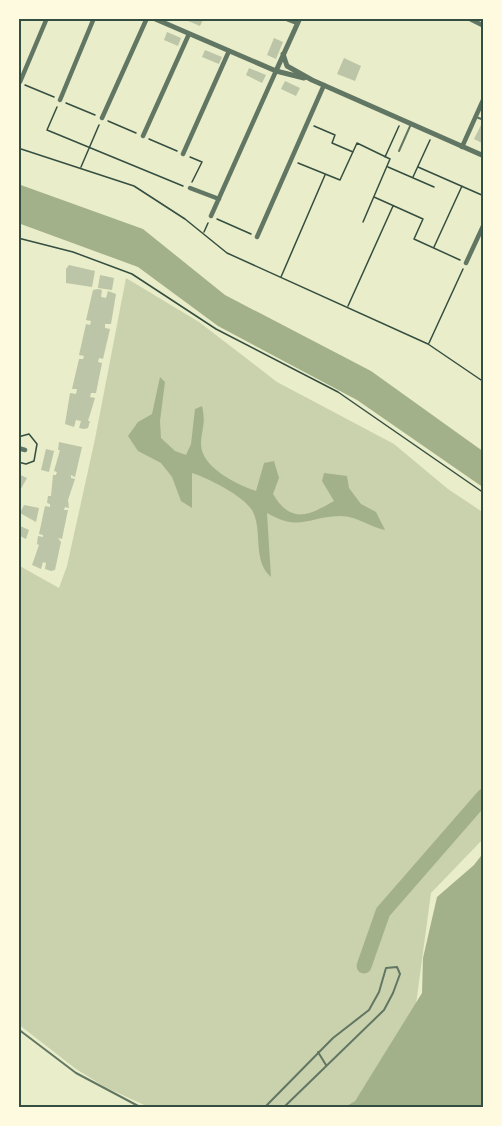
<svg xmlns="http://www.w3.org/2000/svg" width="502" height="1126" font-family="'Roboto Condensed',sans-serif">
<style>
.green{fill:#cad2ad}
.water{fill:#a3b18a}
.lines{fill:none;stroke-linecap:round;stroke-linejoin:round}
.river{stroke:#a3b18a;stroke-width:15}
.building{fill:#bcc5a7}
.path{stroke:#344e41;stroke-width:1.5}
.service{stroke:#617663;stroke-width:2}
.minor{stroke:#617663;stroke-width:4.5}
.tertiary{stroke:#617663;stroke-width:5}
.neatline{fill:none;stroke:#344e41;stroke-width:2}
</style>
<rect width="100%" height="100%" fill="#e9edc9"/>
<path class="green" d="M126 278 199 322 277 382 394 444 448 489 484 513V838L431 893 416 1004 355 1101 343 1108H151L105 1087 76 1069 18 1024V565L59 588 67 566 95 439Z"/>
<path class="water" d="M18 184 143 229 225 295 371 371 484 452V488L357 400 218 326 138 267 18 223Z
M160 377 165 382 160 421 161 438 175 451 186 455 191 444 195 409 202 406C206 424 202 427 201 443 200 467 238 485 256 491L264 463 274 461 279 478 273 494C291 524 308 516 334 501L322 481 324 473 347 476 349 488 361 504 376 512 385 530C369 527 358 516 340 516 307 517 300 532 267 513L271 577C252 560 263 533 253 512 246 497 208 478 192 473V508L181 501 172 477 161 463 138 451 128 436 138 422 152 414Z
M484 852V1108H343L355 1101 422 993 423 958 437 897 474 865Z"/>
<g class="lines">
<path class="river" d="M364 966 383 912 484 796"/>
</g>
<path class="building" d="M181 18H204L200 26Z
M167 32 181 38 178 46 164 40Z
M274 38 283 42 276 59 267 55Z
M205 50 222 57 219 64 202 57Z
M344 58 361 66 355 81 337 74Z
M249 68 266 75 262 83 246 75Z
M285 81 300 88 296 96 281 89Z
M482 123 484 124V144L474 139Z
M69 265 95 271 92 287 66 283V269Z
M100 275 114 278 112 290 98 288Z
M98 289 102 290 101 297 106 298 108 291 116 294 111 324H105V328L110 329 103 359 99 358 98 362 102 363 96 393H91L90 397 95 398 88 421H90L88 428 84 429 79 428 81 421 76 420 74 427 65 424 70 393 76 394 77 389H72L79 359H83L84 356 79 355 86 324 90 325 91 321 86 320 93 290Z
M59 442 82 447 75 477 71 475V478L75 479 68 500 69 508 65 507 64 510H68L62 539 58 538 61 542 55 570 51 571 45 569 46 563 43 562 41 569 32 565 39 545 37 544 38 536 43 537V535L39 534 45 506 50 507V504L47 503 48 496H51L53 475H56L57 472 54 471 60 450H58Z
M46 449 54 451 49 472 41 470Z
M18 474 27 478 18 494Z
M24 505 39 508 36 522 20 513Z
M18 525 29 530 26 539 18 535Z"/>
<g class="lines">
<path class="path" d="M25 85 54 97
M66 103 95 115
M57 107 47 130 183 186
M108 121 136 133
M314 126 335 135 332 143 353 152
M149 139 177 151
M18 148 134 186 185 219 227 253 428 344 484 382
M190 157 202 162 192 182
M385 157 399 126
M298 163 340 180 357 143 390 159 363 222
M81 167 99 125
M388 167 434 187
M418 167 484 196
M413 177 430 140
M374 197 423 219 414 239 460 260
M217 219 251 234
M204 232 208 223
M18 238 73 252 132 274 216 329 338 392 484 493
M434 247 462 186
M281 277 325 175
M348 306 393 206
M429 343 463 269
M18 437 29 434 37 444 34 461 26 464 18 462"/>
<path class="service" d="M476 117 484 120
M399 151 411 124
M18 1029 76 1073 142 1108
M318 1052 326 1065
M264 1108 333 1038 369 1010 379 992 386 968 397 967 400 974 393 993 384 1010 283 1108"/>
<path class="minor" d="M284 18 297 23
M468 18 484 26
M20 82 47 18
M60 100 94 18
M102 118 147 18
M143 136 189 34
M462 147 484 98
M183 154 229 51
M190 188 219 199
M211 216 276 71
M257 237 324 85
M466 263 484 224
M18 448 25 450"/>
<path class="tertiary" d="M153 18 276 71 304 78
M283 54 287 66 312 80 484 156
M276 71 300 18"/>
</g>
<rect width="502" height="1126" fill="none" stroke="#fefae0" stroke-width="39"/>
<rect x="20" y="20" width="462" height="1086" class="neatline"/>
</svg>
